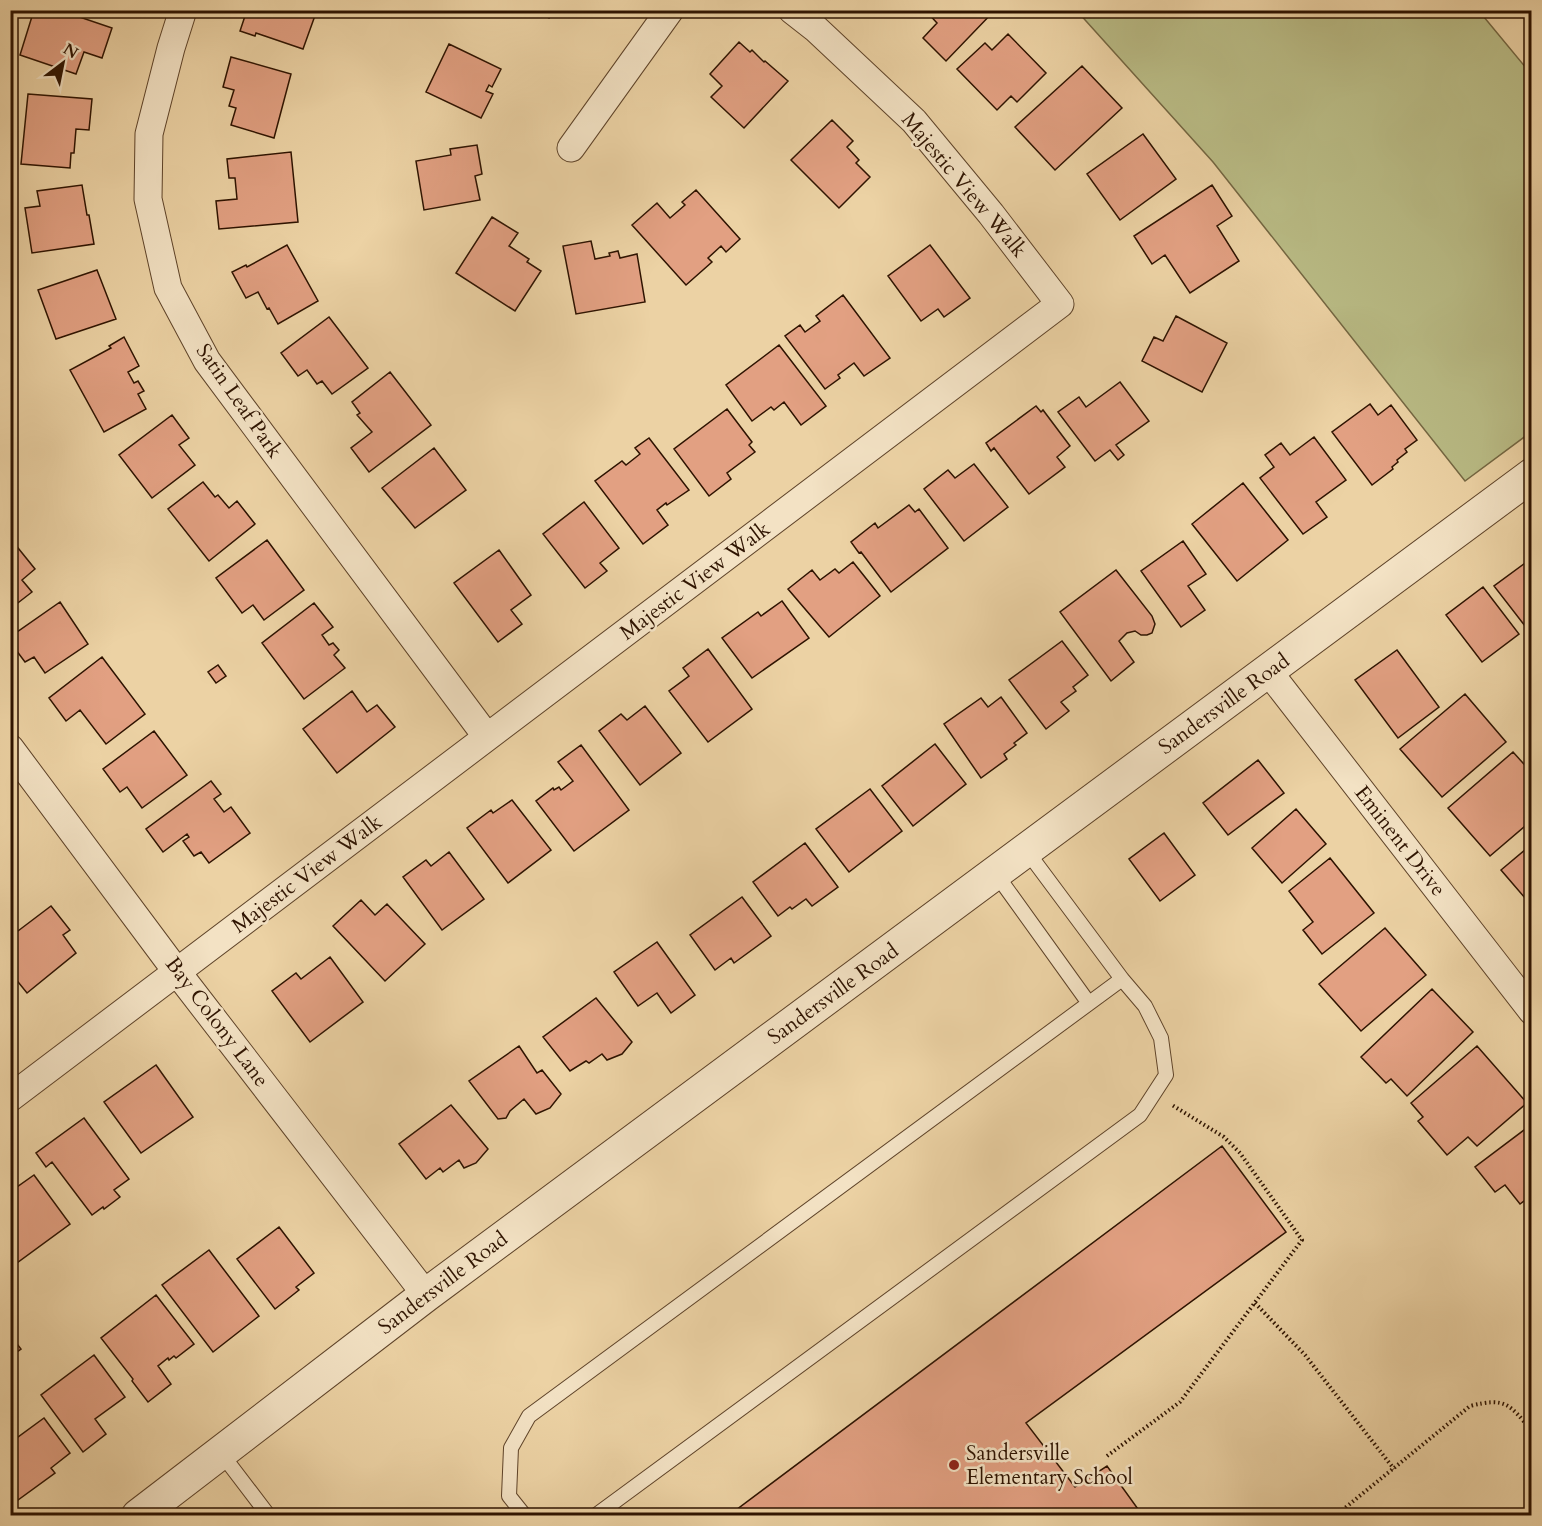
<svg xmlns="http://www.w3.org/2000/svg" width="1542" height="1526" font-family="Cardo,serif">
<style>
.green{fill:#b9bb85;stroke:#746742;stroke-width:1.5}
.building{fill:#e2a082;stroke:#2e1300;stroke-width:1.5}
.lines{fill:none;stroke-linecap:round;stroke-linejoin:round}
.service-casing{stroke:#5e4329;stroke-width:16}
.minor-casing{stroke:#5e4329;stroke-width:29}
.tertiary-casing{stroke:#5e4329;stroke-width:35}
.path{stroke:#2e1300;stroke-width:4;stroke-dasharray:1.5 3;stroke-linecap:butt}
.service{stroke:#f3e2c4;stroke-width:14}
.minor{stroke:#f3e2c4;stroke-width:27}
.tertiary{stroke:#f3e2c4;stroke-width:33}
.poi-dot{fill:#8f2418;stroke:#f3e2c4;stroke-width:2}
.labels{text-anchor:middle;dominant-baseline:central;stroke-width:5;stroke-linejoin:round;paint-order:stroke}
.street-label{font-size:21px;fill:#2e1300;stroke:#f3e2c4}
.poi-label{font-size:21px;fill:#2e1300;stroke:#f3e2c4;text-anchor:start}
</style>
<rect width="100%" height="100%" fill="#ecd2a4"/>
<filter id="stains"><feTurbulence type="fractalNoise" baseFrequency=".00333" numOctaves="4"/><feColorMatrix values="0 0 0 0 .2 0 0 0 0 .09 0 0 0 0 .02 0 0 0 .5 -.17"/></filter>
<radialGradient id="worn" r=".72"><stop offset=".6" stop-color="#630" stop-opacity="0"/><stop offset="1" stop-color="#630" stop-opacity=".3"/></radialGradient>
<path class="green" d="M1077 11H1479L1531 74V432L1465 481 1213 162Z"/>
<path class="building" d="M34 10H59L112 28 102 58 84 52 76 74 20 55Z
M247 10H317L303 49 256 33 255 36 240 31Z
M535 10H552L549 18Z
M925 10H995L946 61 923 38 937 23Z
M1008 34 1046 73 1017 102 1011 96 997 110 957 69 985 43 992 50Z
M739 42 750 52 752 50 764 62 765 61 788 81 744 128 711 97 722 86 710 74Z
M449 44 501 69 492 87 489 85 486 91 493 94 481 118 426 92Z
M231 57 291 74 274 138 231 125 236 108 229 106 234 90 223 87Z
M1082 66 1122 108 1055 170 1015 127Z
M28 94 92 99 89 130 76 129 74 153H71L70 168 21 164Z
M832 120 853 141 847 147 859 160 856 163 870 177 839 208 791 160Z
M1143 134 1176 179 1120 220 1087 174Z
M477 145 482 174 475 176 480 200 424 210 416 161 451 155 450 149Z
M291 152 298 222 219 229 216 201 237 199 235 178H229L227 159Z
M82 185 87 215H89L94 244 32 253 25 208 40 206 37 191Z
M1212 185 1232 216 1217 226 1239 261 1190 293 1165 255 1152 264 1134 236Z
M696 190 740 239 726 252 721 246 708 258 712 262 686 285 632 225 657 203 670 218 685 205 682 202Z
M492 217 518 233 509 246 529 259 527 262 541 271 515 311 456 273Z
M591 241 595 259 610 256 609 253 618 251 620 258 637 254 645 302 576 314 563 246Z
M287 245 318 301 278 324 269 308 267 309 258 292 246 298 232 272 246 265 247 267Z
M930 245 970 298 944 317 938 309 921 321 888 276Z
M97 270 116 319 56 339 38 290Z
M843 295 890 358 864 376 854 363 838 375 840 378 825 389 785 336 800 325 805 332 820 321 816 316Z
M1176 316 1227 343 1202 392 1142 361 1154 337 1163 341Z
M329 317 368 368 332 394 322 381 317 384 307 370 298 376 281 353Z
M124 337 139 366 128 372 134 383 138 381 144 391 138 394 146 409 104 432 70 370 111 348 109 346Z
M779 345 826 406 801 425 784 402 774 410 771 407 752 421 726 385Z
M390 372 431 425 369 472 351 448 372 432 357 415 360 413 352 402Z
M1120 382 1149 421 1116 445 1124 455 1118 460 1110 450 1095 461 1058 412 1079 397 1086 407Z
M1370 404 1378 415 1391 405 1417 440 1405 449 1407 452 1397 460 1398 462 1392 467 1393 469 1372 485 1332 432Z
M1036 406 1041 412 1043 410 1070 446 1057 457 1065 467 1029 494 994 448 991 451 986 443Z
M727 409 752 442 749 445 755 452 727 473 731 479 709 496 674 449Z
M172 415 189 438 179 445 195 465 152 498 119 455Z
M1314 437 1346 480 1316 502 1327 517 1303 534 1260 478 1274 467 1265 455 1281 443 1290 455Z
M649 438 689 490 667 505 666 503 657 510 668 525 643 544 595 481 622 461 626 465 640 454 635 448Z
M434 448 466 490 415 528 382 488Z
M974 464 1008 507 964 541 924 489 948 470 955 478Z
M203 482 215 497 218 495 229 508 237 501 255 524 209 561 168 509Z
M1243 483 1288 540 1237 581 1192 524Z
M584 502 619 548 600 563 607 571 585 588 543 534Z
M909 505 915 512 919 509 948 548 891 592 861 552 859 553 851 542 875 523 878 528Z
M10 538 35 569 22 580 32 592 10 609Z
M267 540 304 590 264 620 253 605 242 613 216 578Z
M1183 541 1206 574 1188 586 1205 610 1181 627 1141 571Z
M499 550 531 595 511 610 522 624 498 642 454 583Z
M1532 558V635L1494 586Z
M853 562 880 596 829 637 788 589 812 570 820 580 835 569 839 573Z
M1116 570 1152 616 1155 624 1152 633 1147 635H1141L1135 631 1127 633 1119 641 1134 662 1111 681 1060 612Z
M1483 587 1519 634 1482 662 1446 615Z
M782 601 809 638 752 678 722 638 758 612 761 616Z
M60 602 88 644 45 673 34 657 25 662 10 642V637Z
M314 603 333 627 322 635 329 645 333 643 339 650 334 655 345 668 304 699 262 643Z
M1062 641 1088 675 1073 687 1076 691 1061 702 1069 711 1046 729 1009 680Z
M708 649 752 709 708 742 669 691 689 676 683 668Z
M1397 650 1439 707 1398 738 1355 680Z
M102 657 145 714 106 744 80 710 66 721 49 698Z
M218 665 226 676 216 683 208 672Z
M352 691 367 712 377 705 395 727 337 773 303 729Z
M1465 694 1506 742 1442 797 1400 749Z
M1001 697 1027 733 1014 743 1016 745 1004 754 1007 759 981 778 944 724 981 698 988 707Z
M645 706 681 753 640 785 599 731 621 714 627 720Z
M154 731 187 775 142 808 127 787 120 792 103 769Z
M935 744 966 784 913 826 882 786Z
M581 745 629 810 574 851 536 801 553 788 554 790 559 787 561 790 573 781 558 762Z
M1513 752 1532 773V820L1490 856 1448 808Z
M1258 760 1284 793 1228 835 1203 803Z
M211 781 221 794 214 799 224 812 231 807 250 833 209 863 201 852 194 856 183 841 189 837 187 834 163 852 146 829Z
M870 789 902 831 849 872 816 829Z
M512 800 551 850 508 883 467 828 491 810 493 813Z
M1296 809 1326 844 1282 883 1252 848Z
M1164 833 1195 875 1160 901 1129 859Z
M805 843 838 887 812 906 806 899 792 909 790 907 778 916 753 882Z
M1532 844V906L1501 870Z
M449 852 484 899 442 930 403 877 426 860 431 866Z
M1330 858 1374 913 1322 954 1303 930 1313 922 1289 891Z
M742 897 771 936 734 963 731 958 715 970 690 935Z
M361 900 375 915 387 904 425 944 385 981 333 926Z
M51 906 70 930 63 935 76 953 27 993 10 972V937Z
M1385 928 1426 975 1361 1031 1319 984Z
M657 942 695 995 671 1013 657 993 638 1006 614 972Z
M330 957 363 1002 310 1042 272 991 296 973 301 979Z
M1432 989 1473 1032 1407 1096 1391 1079 1386 1083 1361 1057Z
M596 998 632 1042 622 1054 607 1060 602 1054 589 1063 586 1061 570 1071 543 1037Z
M519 1046 537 1073 542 1070 561 1094 550 1108 536 1114 524 1099 510 1111 506 1118 498 1119 469 1081Z
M1477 1046 1527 1103 1477 1146 1468 1137 1447 1155 1418 1121 1423 1117 1411 1103Z
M156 1065 193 1117 141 1153 104 1102Z
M451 1105 488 1149 476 1163 464 1168 459 1160 443 1172 440 1168 426 1179 399 1144Z
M84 1118 129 1179 114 1190 120 1197 104 1209 103 1207 92 1215 52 1162 46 1167 36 1153Z
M1532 1124V1195L1520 1204 1505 1185 1495 1192 1475 1167Z
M1222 1146 1286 1232 1026 1423 1075 1487 1107 1466 1143 1516H728Z
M34 1175 70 1224 10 1268V1192Z
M279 1227 314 1273 296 1287 299 1290 275 1309 237 1259Z
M209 1250 259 1316 213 1352 162 1285Z
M156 1295 194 1344 176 1358 174 1356 169 1360 168 1358 158 1366 171 1384 148 1402 132 1381 133 1379 101 1338Z
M14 1340 21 1349 10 1357V1342Z
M94 1355 125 1397 95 1419 106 1434 83 1452 41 1395Z
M44 1418 70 1453 51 1468 55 1473 18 1500 10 1490V1443Z"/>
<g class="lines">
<g class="service-casing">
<path id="service" d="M996 874 1088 1002
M221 1453 269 1516
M525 1516 509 1496 511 1448 529 1416 1122 979
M595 1516 1140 1115 1166 1075 1161 1038 1145 1006 1122 979 1026 850"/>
</g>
<g class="minor-casing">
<path id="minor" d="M183 10 171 48 149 134 148 199 168 288 207 361 487 737
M571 148 670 10
M1268 671 1532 1011
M10 748 177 972 426 1295
M10 1098 1060 304 991 214 914 121 815 28 792 10"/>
</g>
<g class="tertiary-casing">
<path id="tertiary" d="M138 1516 426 1295 1532 475"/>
</g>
<path class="path" d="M1255 1303 1305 1355 1394 1469
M1107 1456 1180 1402 1302 1240 1240 1153 1224 1137 1172 1105
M1335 1516 1470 1406C1506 1397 1509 1404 1532 1431"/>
<use href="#service" class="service"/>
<use href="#minor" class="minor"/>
<use href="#tertiary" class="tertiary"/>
</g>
<circle class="poi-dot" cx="954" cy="1465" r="6"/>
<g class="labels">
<g class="street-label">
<text transform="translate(964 185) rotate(50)">Majestic View Walk</text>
<text transform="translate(239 401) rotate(55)">Satin Leaf Park</text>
<text transform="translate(695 581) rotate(-37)">Majestic View Walk</text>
<text transform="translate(1224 704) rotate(-36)">Sandersville Road</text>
<text transform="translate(1400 841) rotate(52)">Eminent Drive</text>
<text transform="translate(307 874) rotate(-37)">Majestic View Walk</text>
<text transform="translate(833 994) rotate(-36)">Sandersville Road</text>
<text transform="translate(217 1022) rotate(53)">Bay Colony Lane</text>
<text transform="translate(443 1283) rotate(-37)">Sandersville Road</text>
</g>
<g class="poi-label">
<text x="966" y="1453">Sandersville<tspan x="966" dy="24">Elementary School</tspan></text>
</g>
</g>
<rect width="1542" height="1526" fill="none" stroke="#ecd2a4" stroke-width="36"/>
<rect x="12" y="12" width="1518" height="1502" fill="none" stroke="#2e1300" stroke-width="3"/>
<rect x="18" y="18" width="1506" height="1490" fill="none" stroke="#2e1300" stroke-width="1.5"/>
<g transform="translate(63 63) rotate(32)" stroke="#f3e2c4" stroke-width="4.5" paint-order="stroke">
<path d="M0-4.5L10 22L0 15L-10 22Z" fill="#2e1300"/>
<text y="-9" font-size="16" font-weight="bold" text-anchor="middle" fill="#2e1300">N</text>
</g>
<rect width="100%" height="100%" filter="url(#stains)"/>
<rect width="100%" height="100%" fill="url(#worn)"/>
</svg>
